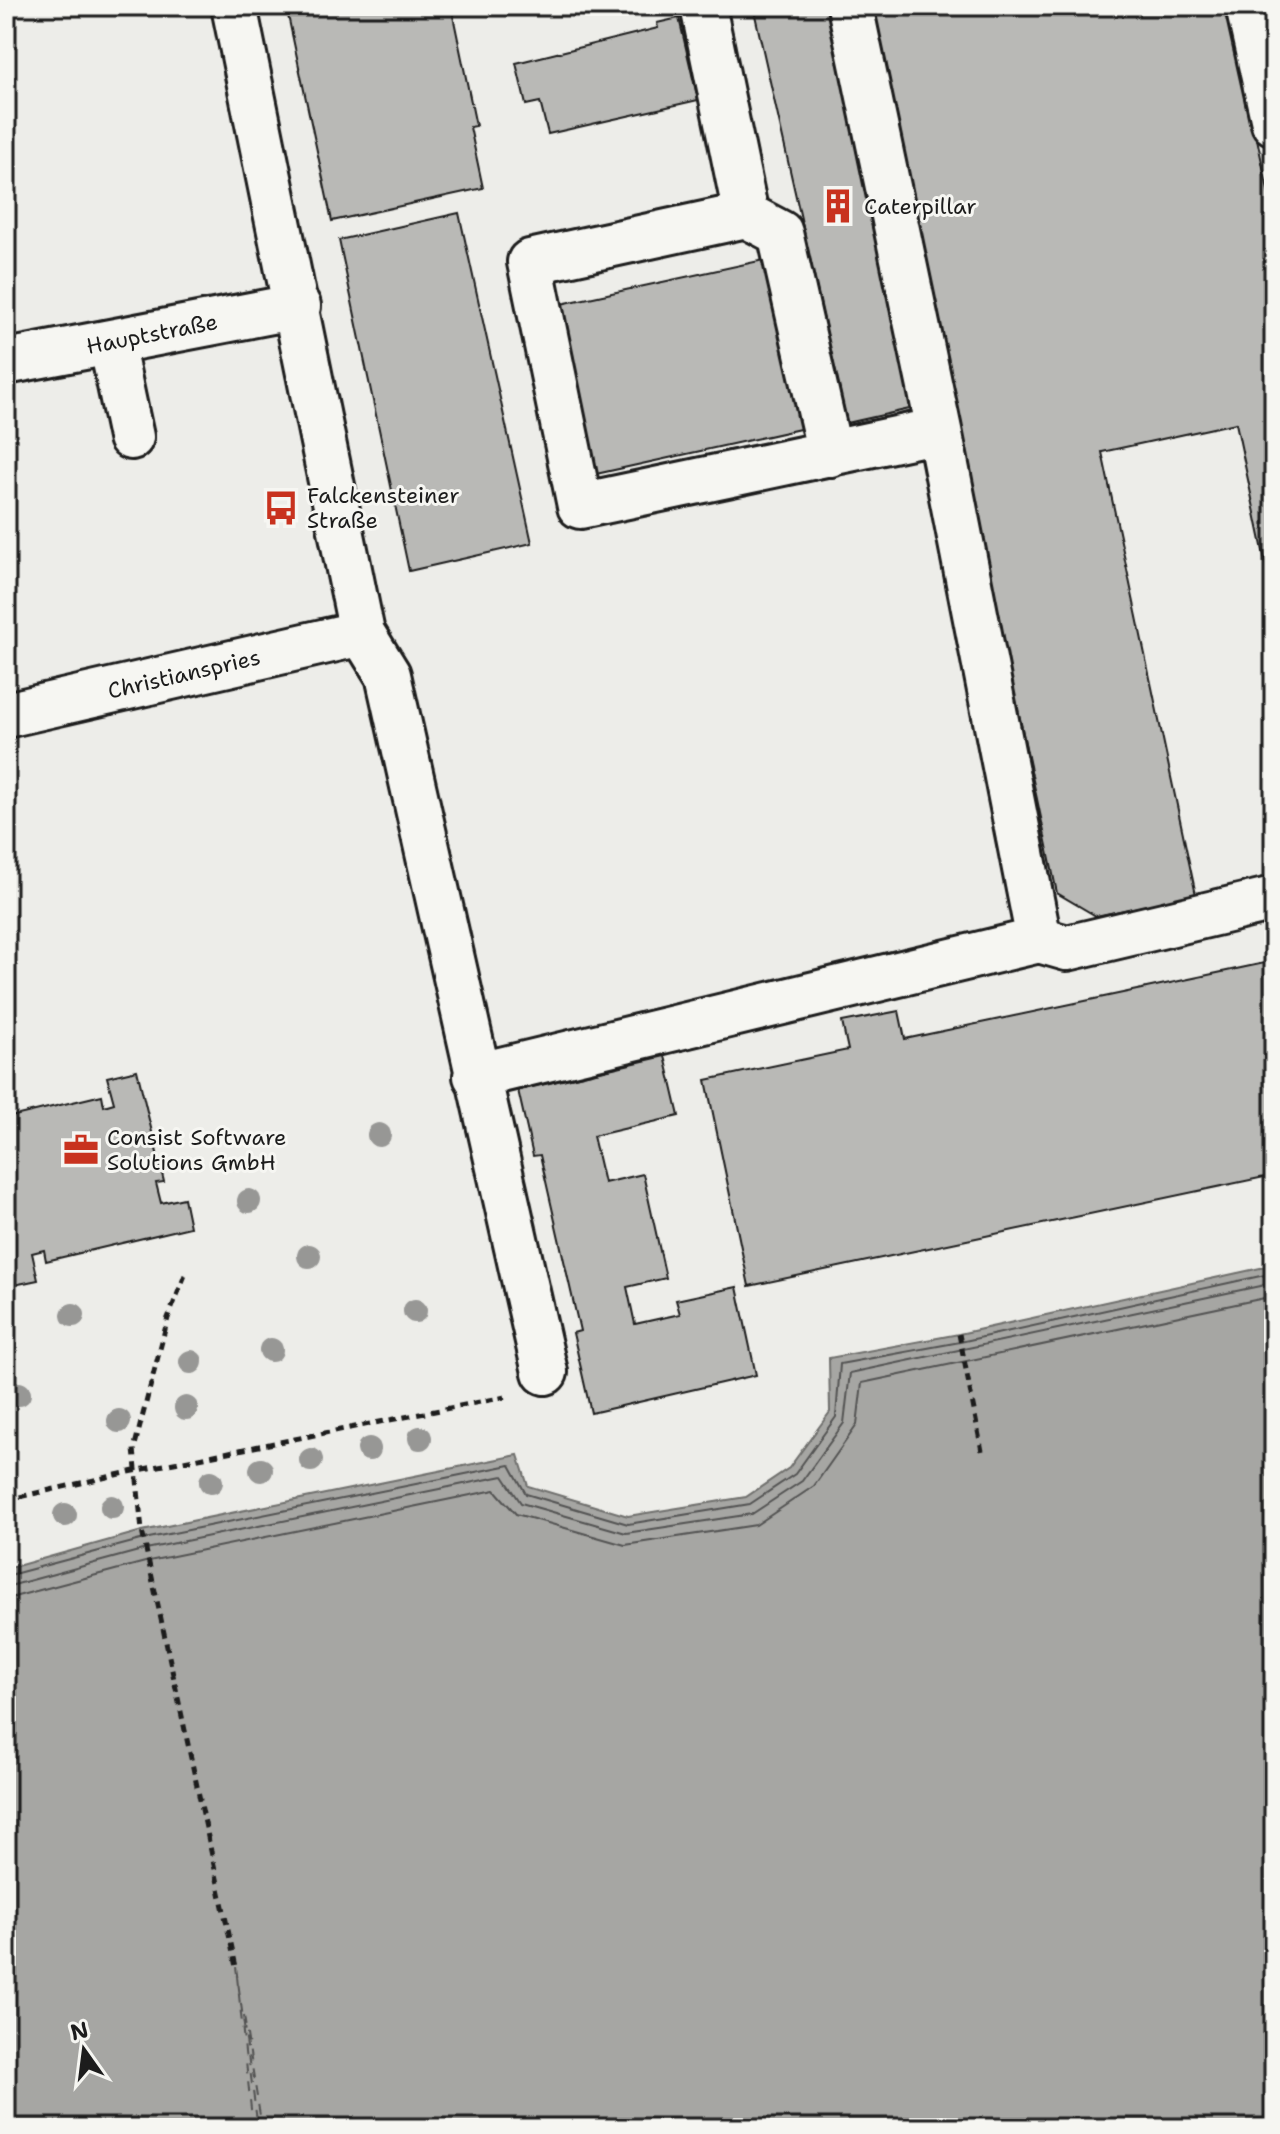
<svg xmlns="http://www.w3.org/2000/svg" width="1280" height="2134" font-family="'Shantell Sans',sans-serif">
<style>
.water{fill:#a6a6a3;stroke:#6f6f6d;stroke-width:2}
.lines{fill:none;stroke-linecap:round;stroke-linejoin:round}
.shore{stroke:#535352;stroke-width:2}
.ferry{stroke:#535352;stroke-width:2;stroke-dasharray:10 8;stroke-linecap:butt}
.building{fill:#b9b9b6;stroke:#1c1c1c;stroke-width:2}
.minor-casing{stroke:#1c1c1c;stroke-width:50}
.path{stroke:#1c1c1c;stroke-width:5;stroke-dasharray:8 6;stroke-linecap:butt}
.minor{stroke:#f6f6f2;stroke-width:44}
.tree{fill:#979795}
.labels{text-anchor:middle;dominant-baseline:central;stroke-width:6;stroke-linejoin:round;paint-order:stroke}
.poi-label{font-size:22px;fill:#1c1c1c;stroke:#f6f6f2;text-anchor:start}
.street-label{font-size:22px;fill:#1c1c1c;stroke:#f6f6f2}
</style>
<rect width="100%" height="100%" fill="#edede9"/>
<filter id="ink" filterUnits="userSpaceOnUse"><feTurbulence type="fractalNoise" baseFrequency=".0125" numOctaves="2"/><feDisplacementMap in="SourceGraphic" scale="16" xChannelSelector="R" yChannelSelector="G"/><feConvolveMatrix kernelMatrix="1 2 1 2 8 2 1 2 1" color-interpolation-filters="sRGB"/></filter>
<g filter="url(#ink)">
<path class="water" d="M1274 1265V2128H6V1569L142 1531 518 1455 528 1486 628 1516 746 1497 789 1468 830 1412 829 1358 959 1334Z"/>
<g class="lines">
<path class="shore" d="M6 1576 144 1539 510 1465 526 1494 628 1524 750 1504 795 1474 836 1417 840 1364 960 1342 1274 1273
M6 1587 146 1549 503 1476 521 1503 626 1533 752 1514 802 1481 844 1423 850 1373 1274 1283
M6 1599 149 1561 495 1490 516 1514 625 1545 756 1525 814 1486 857 1425 862 1383 1274 1296"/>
<path class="ferry" d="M244 2016 262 2128
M253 2128 236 1967 258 2128"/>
</g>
<path class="building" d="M286 6H451L476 126 470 127 483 188 332 221Z
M753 6H834L923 406 847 423Z
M868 6H1229L1274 219V603L1236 423 1102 452 1196 895 1096 916 1057 893Z
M679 18 698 100 548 134 540 102 526 105 516 63 658 28 657 23Z
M459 213 532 543 409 571 339 240Z
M773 258 809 427 596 474 561 304Z
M1274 961V1175L749 1286 706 1080 848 1050 842 1022 899 1011 905 1039Z
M665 1056 679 1116 593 1136 604 1183 643 1174 666 1278 627 1287 635 1324 680 1314 676 1300 737 1287 756 1375 591 1413 573 1333 580 1331 540 1155 533 1156 518 1090Z
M137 1070 164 1182 156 1183 161 1203 184 1198 190 1227 46 1261 44 1250 32 1253 38 1280 9 1286 6 1272V1118L102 1095 104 1106 114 1103 107 1077Z"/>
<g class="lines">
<g class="minor-casing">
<path id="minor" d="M234 6 362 633 388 675 545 1372
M703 6 746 215
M1248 6 1274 123
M111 342 131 437
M6 362 298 306
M939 430 1039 940
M830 454 780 233 746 215 530 262 580 506 939 430 850 6
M6 715 362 633
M476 1076 1039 940 1067 948 1274 899"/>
</g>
<path class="path" d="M185 1275 168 1318 134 1449 142 1531 236 1967
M959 1334 982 1451
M6 1500 134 1471 505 1397"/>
<use href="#minor" class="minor"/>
</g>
<g class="tree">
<circle cx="379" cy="1135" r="12"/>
<circle cx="249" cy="1201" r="12"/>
<circle cx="309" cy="1256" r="12"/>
<circle cx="415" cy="1311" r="12"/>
<circle cx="73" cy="1315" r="12"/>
<circle cx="271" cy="1350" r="12"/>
<circle cx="191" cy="1362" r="12"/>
<circle cx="19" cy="1394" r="12"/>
<circle cx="186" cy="1408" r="12"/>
<circle cx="119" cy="1421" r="12"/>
<circle cx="420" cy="1438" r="12"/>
<circle cx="369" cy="1449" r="12"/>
<circle cx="311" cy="1460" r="12"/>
<circle cx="261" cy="1470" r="12"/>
<circle cx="211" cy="1482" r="12"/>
<circle cx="112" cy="1507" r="12"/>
<circle cx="65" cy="1515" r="12"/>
</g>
</g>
<defs>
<g id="building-bare" transform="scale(2.76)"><path d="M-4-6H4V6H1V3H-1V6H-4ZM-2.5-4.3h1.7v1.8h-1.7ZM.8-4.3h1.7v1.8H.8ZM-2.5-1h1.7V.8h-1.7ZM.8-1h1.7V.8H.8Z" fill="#c8321e" stroke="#f6f6f2" stroke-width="2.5" paint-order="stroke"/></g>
<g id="bus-bare" transform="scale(2.76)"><path d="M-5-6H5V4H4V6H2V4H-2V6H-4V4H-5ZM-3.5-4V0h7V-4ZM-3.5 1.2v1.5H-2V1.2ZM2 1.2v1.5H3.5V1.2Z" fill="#c8321e" stroke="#f6f6f2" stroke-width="2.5" paint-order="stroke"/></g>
<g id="office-bare" transform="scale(2.76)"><path d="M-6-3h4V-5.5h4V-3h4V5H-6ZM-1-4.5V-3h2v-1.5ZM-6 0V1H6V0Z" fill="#c8321e" stroke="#f6f6f2" stroke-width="2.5" paint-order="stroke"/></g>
</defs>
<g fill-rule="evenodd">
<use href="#building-bare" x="838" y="206"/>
<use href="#bus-bare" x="281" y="508"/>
<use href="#office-bare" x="81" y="1150"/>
</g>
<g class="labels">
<g class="poi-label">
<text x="864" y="206">Caterpillar</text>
<text x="307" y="495">Falckensteiner<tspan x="307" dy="25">Straße</tspan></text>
<text x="107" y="1137">Consist Software<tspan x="107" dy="25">Solutions GmbH</tspan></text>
</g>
<g class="street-label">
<text transform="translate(152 334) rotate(-11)">Hauptstraße</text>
<text transform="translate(184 674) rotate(-13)">Christianspries</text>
</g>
</g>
<rect width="1280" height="2134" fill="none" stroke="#f6f6f2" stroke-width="32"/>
<rect x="16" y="16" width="1248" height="2102" fill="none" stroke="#1c1c1c" stroke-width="3" filter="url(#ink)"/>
<g transform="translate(84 2050) rotate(346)" stroke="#f6f6f2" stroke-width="6" paint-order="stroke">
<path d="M0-6L14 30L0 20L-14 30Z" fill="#1c1c1c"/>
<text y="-12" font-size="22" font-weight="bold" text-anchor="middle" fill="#1c1c1c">N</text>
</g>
</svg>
